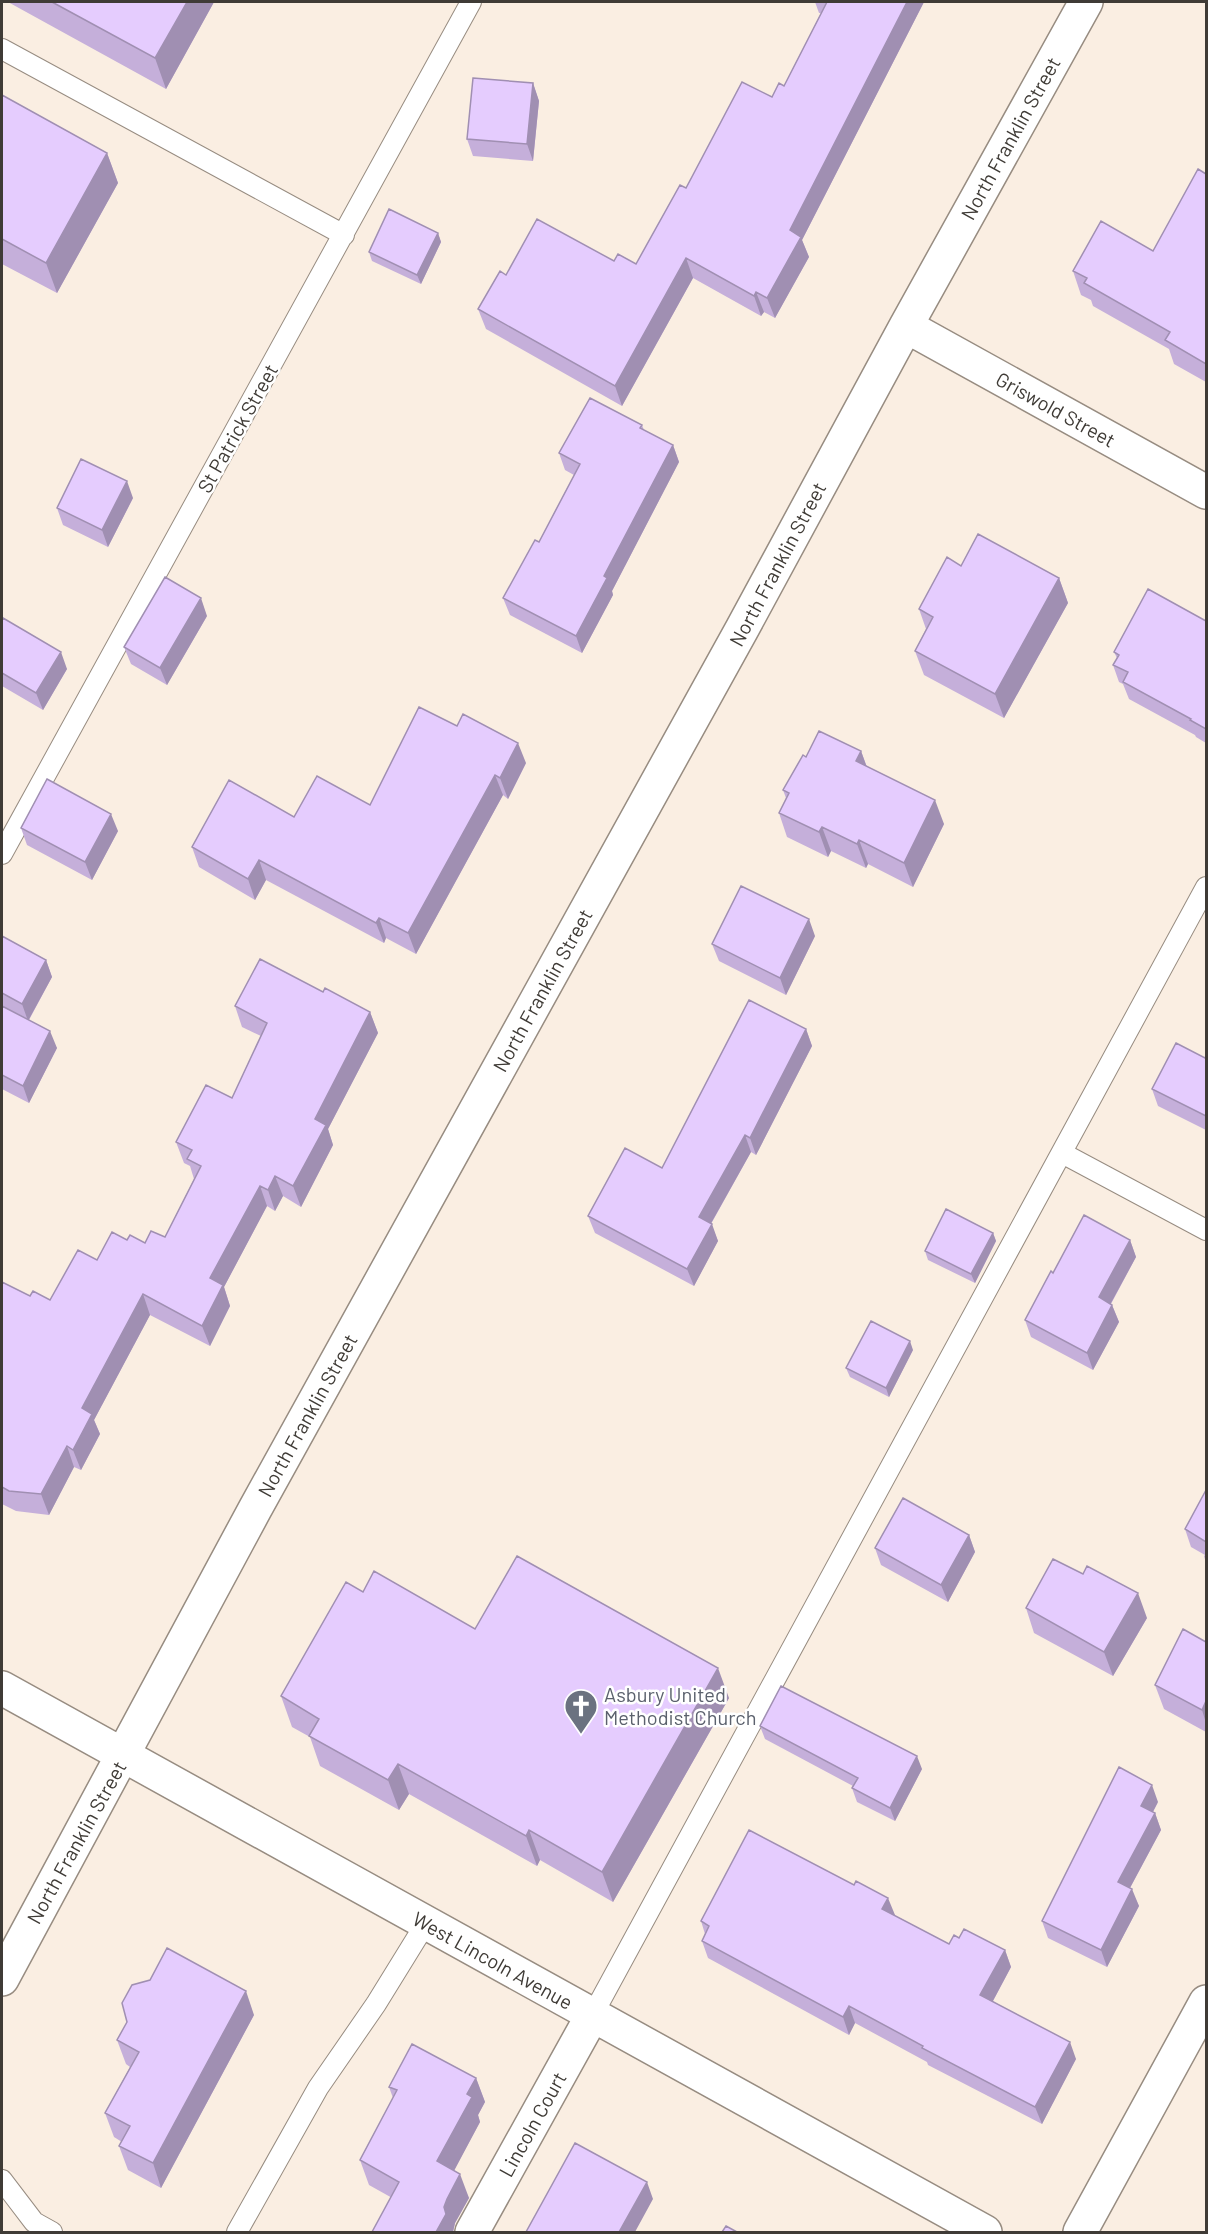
<svg xmlns="http://www.w3.org/2000/svg" width="1208" height="2234" font-family="Barlow,sans-serif">
<style>
.lines{fill:none;stroke-linecap:round;stroke-linejoin:round}
.service-casing{stroke:#978c81;stroke-width:22}
.minor-casing{stroke:#978c81;stroke-width:36}
.service{stroke:#fff;stroke-width:20}
.minor{stroke:#fff;stroke-width:33}
.wall{fill:#c5afda}
.shaded-wall{fill:#a08fb2}
.building{fill:#e5ccfe;stroke:#a08fb2;stroke-width:1.5}
.labels{text-anchor:middle;dominant-baseline:central;stroke-width:5;stroke-linejoin:round;paint-order:stroke}
.street-label{font-size:20px;fill:#3f3b36;stroke:#fff}
.worship-label{font-size:20px;fill:#5b616d;stroke:#fff;text-anchor:start}
</style>
<rect width="100%" height="100%" fill="#faeee2"/>
<g class="lines">
<g class="service-casing">
<path id="service" d="M2 49 344 235
M2 854 471 2
M1062 1153 1206 1230
M592 2016 1206 887
M2 2180 34 2222 52 2232
M237 2232 318 2088 376 2004 426 1923"/>
</g>
<g class="minor-casing">
<path id="minor" d="M906 326 1206 492
M2 1688 985 2232
M2 1979 255 1509 742 629 906 326 1086 2
M472 2232 592 2016
M1080 2232 1206 2002"/>
</g>
<use href="#service" class="service"/>
<use href="#minor" class="minor"/>
</g>
<path class="wall" d="M8 2H214L166 89Z
M815 2H924L802 240 809 257 775 318 764 312 761 316 693 278 622 406 486 329 478 309 506 275 614 261 636 264 686 188 772 97 784 86 821 13H819Z
M533 83 539 101 533 161 473 156 467 139Z
M2 95 107 153 118 183 57 293 2 264Z
M1206 174V382L1174 364 1169 349 1093 306 1091 300 1081 295 1073 271 1153 251Z
M438 233 441 242 421 284 372 261 369 252Z
M642 425 644 430 673 445 679 462 612 591 613 595 582 653 510 615 503 598 539 542 574 475 565 470 559 453Z
M133 498 108 547 63 525 57 508Z
M961 566 1059 578 1068 603 1004 718 924 675 915 651 926 629 919 609Z
M207 616 167 685 131 664 124 647Z
M2 621 67 669 43 710 2 686Z
M1206 621V743L1196 737 1195 735 1129 699 1123 684 1119 682 1113 665 1117 658 1114 652Z
M861 751 867 767 944 824 913 887 868 864 866 868 831 851 828 857 787 837 779 813 786 798 783 790 806 757Z
M526 763 508 799 503 795 416 954 386 938 384 943 266 880 255 900 199 867 192 847 294 817 370 805Z
M21 828 118 831 92 880 27 845Z
M2 936 46 960 52 977 29 1020 57 1048 29 1103 2 1089Z
M815 936 786 995 719 961 712 944Z
M323 992 370 1012 378 1033 328 1129 333 1145 301 1207 283 1196 275 1211 267 1206 224 1287 230 1306 210 1346 150 1315 94 1420 100 1434 81 1470 74 1467 49 1515 16 1511 2 1504V1282L30 1296 50 1300 97 1260 127 1240 145 1243 165 1237 194 1179 190 1166 184 1163 176 1142 232 1098 261 1036 242 1027 235 1006Z
M806 1029 812 1046 756 1155 751 1152 711 1224 718 1241 694 1286 595 1233 588 1216 662 1168Z
M1206 1056V1130L1158 1106 1152 1089 1205 1058Z
M993 1233 996 1241 975 1283 928 1260 925 1251Z
M1130 1240 1136 1257 1111 1304 1112 1305 1119 1322 1093 1370 1031 1337 1025 1320 1053 1273Z
M913 1350 889 1397 850 1377 846 1368Z
M1206 1490V1563L1204 1556 1205 1555 1191 1547 1185 1529Z
M969 1535 975 1552 948 1602 881 1565 875 1548Z
M363 1592 475 1629 729 1698 613 1902 540 1860 537 1866 409 1794 399 1810 320 1766 310 1737 292 1727 281 1696Z
M1026 1608 1147 1618 1113 1676 1034 1633Z
M1206 1642V1732L1164 1709 1155 1685Z
M760 1726 922 1769 895 1821 857 1802 852 1788 853 1786 765 1739Z
M1158 1802 1153 1812 1155 1813 1161 1830 1130 1888 1139 1906 1107 1967 1048 1938 1042 1921Z
M894 1915 949 1944 959 1938 1005 1950 1011 1967 993 2001 1076 2059 1042 2124 928 2065 927 2062 855 2023 849 2035 708 1958 702 1941 705 1934 701 1921Z
M254 2015 161 2188 128 2170 119 2146 122 2142 114 2137 105 2113 130 2067 126 2064 117 2040Z
M476 2078 485 2102 478 2115 480 2122 454 2170 469 2198 455 2223 453 2232 369 2185 360 2160 393 2098 389 2087Z"/>
<path class="shaded-wall" d="M187 2H214L166 89 155 58Z
M907 2H924L802 240 809 257 775 318 767 298 790 230Z
M533 83 539 101 533 161 527 144Z
M107 153 118 183 57 293 46 263Z
M438 233 441 242 421 284 417 275Z
M686 258 693 278 622 406 615 386Z
M756 292 764 312 761 316 754 296Z
M673 445 679 462 612 591 613 595 582 653 576 636 604 576Z
M127 481 133 498 108 547 102 530Z
M1059 578 1068 603 1004 718 995 694Z
M201 598 207 616 167 685 160 668Z
M61 652 67 669 43 710 36 693Z
M518 743 526 763 508 799 500 778Z
M861 751 870 776 856 761Z
M495 775 503 795 416 954 408 933Z
M935 800 944 824 913 887 904 863Z
M111 814 118 831 92 880 85 862Z
M822 827 831 851 828 857 819 832Z
M859 840 868 864 866 868 857 844Z
M259 860 266 880 255 900 248 879Z
M379 918 386 938 384 943 376 923Z
M809 919 815 936 786 995 780 978Z
M46 960 52 977 28 1021 22 1004Z
M370 1012 378 1033 328 1129 333 1145 301 1207 293 1186 315 1119Z
M806 1029 812 1046 756 1155 750 1138Z
M50 1031 57 1048 29 1103 23 1086Z
M745 1135 751 1152 705 1234 699 1217Z
M275 1176 283 1196 275 1211 268 1190Z
M260 1186 267 1206 224 1287 230 1306 210 1346 202 1326 210 1278Z
M712 1224 718 1241 694 1286 687 1269Z
M993 1233 996 1241 975 1283 971 1274Z
M1130 1240 1136 1257 1105 1314 1099 1297Z
M143 1294 150 1315 94 1420 100 1434 81 1470 73 1450 82 1408Z
M1112 1305 1119 1322 1093 1370 1087 1353Z
M910 1341 913 1350 889 1397 886 1388Z
M67 1446 74 1467 49 1515 41 1494Z
M969 1535 975 1552 948 1602 941 1585Z
M1138 1593 1147 1618 1113 1676 1104 1652Z
M718 1668 729 1698 613 1902 602 1872Z
M1206 1701V1723L1202 1710Z
M917 1756 922 1769 895 1821 890 1808Z
M398 1764 409 1794 399 1810 388 1780Z
M1152 1785 1158 1802 1147 1823 1141 1806Z
M1155 1813 1161 1830 1124 1899 1118 1882Z
M529 1830 540 1860 537 1866 526 1836Z
M1132 1889 1139 1906 1107 1967 1101 1950Z
M888 1898 895 1915 889 1926 882 1909Z
M1005 1950 1011 1967 987 2012 980 1995Z
M246 1991 254 2015 161 2188 153 2163Z
M849 2006 855 2023 849 2035 843 2017Z
M1070 2042 1076 2059 1042 2124 1035 2107Z
M476 2078 485 2102 478 2115 480 2122 446 2186 437 2161 467 2094Z
M460 2174 469 2198 455 2223 453 2232H436L447 2199Z
M647 2182 653 2199 635 2232H619Z"/>
<path class="building" d="M52 2H187L155 58Z
M827 2H907L790 230 801 237 767 298 756 292 754 296 686 258 615 386 478 309 500 271 506 275 537 219 614 261 618 254 636 264 680 185 686 188 742 82 772 97 779 83 784 86Z
M473 78 533 83 527 144 467 139Z
M2 95 107 153 46 263 2 239Z
M1198 169 1206 174V364L1165 340 1170 332 1084 283 1087 278 1073 271 1101 221 1153 251Z
M389 209 438 233 417 275 369 252Z
M590 398 642 425 640 428 673 445 604 576 607 578 576 636 503 598 535 540 539 542 580 464 559 453Z
M81 459 127 481 102 530 57 508Z
M978 534 1059 578 995 694 915 651 933 617 919 609 947 557 961 566Z
M165 577 201 598 160 668 124 647Z
M1148 589 1206 621V729L1190 720 1191 719 1123 682 1128 672 1113 665 1119 655 1114 652Z
M3 618 61 652 36 693 2 673V621Z
M419 707 457 726 463 714 518 743 500 778 495 775 408 933 379 918 376 923 259 860 248 879 192 847 229 780 294 817 317 776 370 805Z
M819 731 861 751 856 761 935 800 904 863 859 840 857 844 822 827 819 832 779 813 789 793 783 790 803 755 806 757Z
M47 779 111 814 85 862 21 828Z
M741 886 809 919 780 978 712 944Z
M2 936 46 960 22 1004 2 993Z
M260 959 323 992 325 988 370 1012 315 1119 326 1125 293 1186 275 1176 268 1190 260 1186 210 1278 223 1285 202 1326 143 1294 82 1408 92 1414 73 1450 67 1446 41 1494 9 1491 2 1487V1282L30 1296 33 1291 50 1300 78 1250 97 1260 112 1232 127 1240 130 1235 145 1243 151 1231 165 1237 201 1166 187 1159 192 1150 176 1142 206 1085 232 1098 267 1023 235 1006Z
M749 1000 806 1029 750 1138 745 1135 699 1217 712 1224 687 1269 588 1216 625 1148 662 1168Z
M2 1006 50 1031 23 1086 2 1075Z
M1176 1043 1205 1058 1206 1056V1116L1152 1089Z
M946 1209 993 1233 971 1274 925 1251Z
M1084 1215 1130 1240 1099 1297 1112 1305 1087 1353 1025 1320 1051 1271 1053 1273Z
M871 1321 910 1341 886 1388 846 1368Z
M1206 1490V1542L1185 1529Z
M903 1498 969 1535 941 1585 875 1548Z
M517 1556 718 1668 602 1872 529 1830 526 1836 398 1764 388 1780 309 1736 319 1719 281 1696 346 1582 363 1592 374 1571 475 1629Z
M1053 1559 1083 1574 1087 1566 1138 1593 1104 1652 1026 1608Z
M1183 1629 1206 1642V1701L1202 1710 1155 1685Z
M781 1686 917 1756 890 1808 852 1788 858 1778 760 1726Z
M1119 1767 1152 1785 1141 1806 1155 1813 1118 1882 1132 1889 1101 1950 1042 1921Z
M749 1830 854 1885 856 1881 888 1898 882 1909 949 1944 954 1935 959 1938 964 1929 1005 1950 980 1995 1070 2042 1035 2107 922 2048 923 2046 849 2006 843 2017 702 1941 709 1926 701 1921Z
M167 1948 246 1991 153 2163 119 2146 130 2126 105 2113 139 2052 117 2040 127 2022 122 2003 132 1985 150 1980Z
M412 2044 476 2078 467 2094 472 2097 437 2161 460 2174 447 2199 444 2207 446 2214 436 2232H372L399 2182 360 2160 397 2090 389 2087Z
M575 2143 647 2182 619 2232H526Z
M726 2226 737 2232H722Z"/>
<defs>
<g id="church-pin" transform="scale(1.725)"><path d="M0 17L-7.5 6A9.5 9.5 0 1 1 7.5 6Z" fill="#6b7280" stroke="#fff"/><path d="M-1.2-6h2.4v3.5h3.3v2.4h-3.3V6h-2.4V-.1h-3.3v-2.4h3.3Z" fill="#fff"/></g>
</defs>
<g fill-rule="evenodd">
<use href="#church-pin" x="581" y="1706"/>
</g>
<g class="labels">
<g class="street-label">
<text transform="translate(1010 138) rotate(-61)">North Franklin Street</text>
<text transform="translate(1056 409) rotate(29)">Griswold Street</text>
<text transform="translate(237 428) rotate(-61)">St Patrick Street</text>
<text transform="translate(777 564) rotate(-62)">North Franklin Street</text>
<text transform="translate(542 990) rotate(-61)">North Franklin Street</text>
<text transform="translate(307 1415) rotate(-61)">North Franklin Street</text>
<text transform="translate(76 1842) rotate(-61)">North Franklin Street</text>
<text transform="translate(493 1960) rotate(29)">West Lincoln Avenue</text>
<text transform="translate(532 2124) rotate(-61)">Lincoln Court</text>
</g>
<g class="worship-label">
<text x="604" y="1694">Asbury United<tspan x="604" dy="23">Methodist Church</tspan></text>
</g>
</g>
<rect width="1208" height="2234" fill="none" stroke="#3f3b36" stroke-width="6"/>
</svg>
